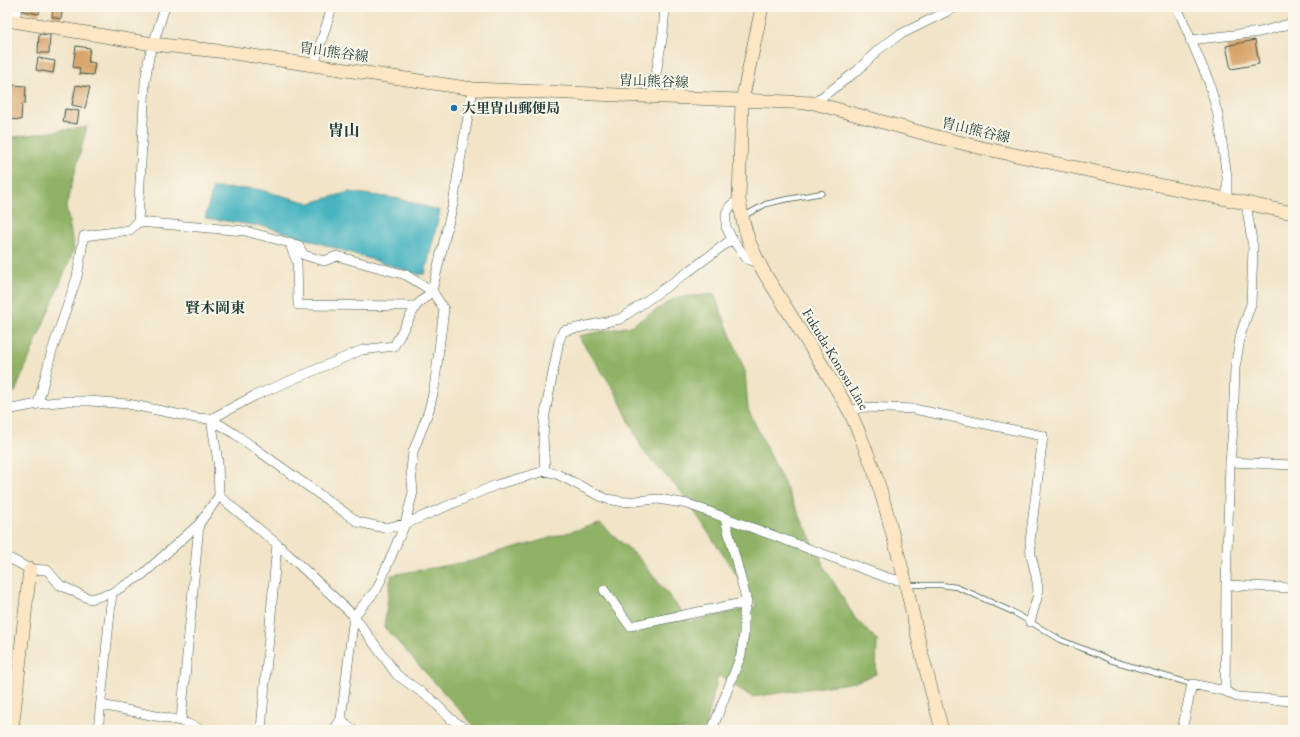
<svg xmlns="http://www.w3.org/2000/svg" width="1300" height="737" font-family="'EB Garamond','Noto Serif JP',serif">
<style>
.forest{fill:#90b266;stroke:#58784d}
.water{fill:#46b4c0;stroke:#32787a}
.building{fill:#d6a367}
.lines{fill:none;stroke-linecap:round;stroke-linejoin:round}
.lane-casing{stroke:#3e564a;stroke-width:6}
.street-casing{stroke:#3e564a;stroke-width:10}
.secondary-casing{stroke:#3e564a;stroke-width:14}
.lane{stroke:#fff;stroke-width:4.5}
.street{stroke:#fff;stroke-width:9}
.secondary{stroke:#fce6c4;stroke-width:13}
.poi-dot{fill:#1f6fb2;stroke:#fbf7ec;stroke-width:1.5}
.labels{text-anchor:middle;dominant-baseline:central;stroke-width:4;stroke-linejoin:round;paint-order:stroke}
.street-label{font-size:14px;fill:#1f3d34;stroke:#fbf7ec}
.poi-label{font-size:14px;font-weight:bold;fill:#1f3d34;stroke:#fbf7ec;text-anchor:start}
.neighbourhood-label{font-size:15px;font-weight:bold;fill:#1f3d34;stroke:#fbf7ec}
.quarter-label{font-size:16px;font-weight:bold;fill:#1f3d34;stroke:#fbf7ec}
</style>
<rect width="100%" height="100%" fill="#fbf7ec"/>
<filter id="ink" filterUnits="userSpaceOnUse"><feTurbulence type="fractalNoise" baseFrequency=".025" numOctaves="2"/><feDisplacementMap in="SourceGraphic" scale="8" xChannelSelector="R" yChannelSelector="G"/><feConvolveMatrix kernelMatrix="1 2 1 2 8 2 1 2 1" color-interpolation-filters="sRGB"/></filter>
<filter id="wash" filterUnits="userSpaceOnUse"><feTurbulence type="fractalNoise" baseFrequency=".012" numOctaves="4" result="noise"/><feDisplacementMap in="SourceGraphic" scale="16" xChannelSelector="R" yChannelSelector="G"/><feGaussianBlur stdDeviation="0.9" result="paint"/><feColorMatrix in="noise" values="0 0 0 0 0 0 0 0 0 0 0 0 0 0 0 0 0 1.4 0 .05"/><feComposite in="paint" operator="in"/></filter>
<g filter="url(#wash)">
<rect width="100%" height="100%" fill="#f1e4c7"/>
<path class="forest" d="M87 127 66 206 74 250 15 392 7 391V142L13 137Z
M714 294 745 371 748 409 825 568 855 618 877 640 876 674 855 682 752 697 718 675 705 730H478L384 627 391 575 472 561 600 523 639 558 690 622 757 606 682 493 643 451 615 391 578 336 631 326 675 298Z"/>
<path class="water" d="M213 188 257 189 310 203 349 192 401 199 440 211 425 274H418L268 227 205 218Z"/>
<g id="blocks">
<path class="building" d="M7 7H13L12 13H7Z
M23 7H40L39 14 23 11Z
M53 7H63L61 19 52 17Z
M39 34 50 35 49 53H38Z
M1255 40 1259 64 1231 69 1226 46Z
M76 46 90 48 88 62 95 63 93 75 79 74 80 68 73 67Z
M38 58 55 61 53 73 36 70Z
M9 85 26 86 25 104H22L21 120 7 119Z
M76 85 90 87 85 108 72 105Z
M65 109 79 111 77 124 63 122Z"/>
</g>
</g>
<g filter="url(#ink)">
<use href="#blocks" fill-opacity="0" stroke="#3e564a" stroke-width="1"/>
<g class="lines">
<g class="lane-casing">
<path id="lane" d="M744 216 766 204 783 200 822 193
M907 585H940L956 587 973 594 1013 612 1061 640 1099 655 1110 660 1192 684"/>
</g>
<g class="street-casing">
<path id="street" d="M1177 7 1209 82 1218 115 1227 177V199
M14 21 18 7
M1190 40 1260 32 1293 23
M314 65 332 7
M652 97 663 33 665 7
M814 103 858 70 878 50 899 35 956 7
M739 200 731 205 726 213V227L732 239 747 259 759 263
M138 222 245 231 298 245 304 255 324 261 337 256 406 275 432 291 444 309 434 389 429 410 413 452 411 470 413 492 405 524 377 589 354 616 341 719 334 730
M289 242 297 262 298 305 416 306
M38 404 51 354 77 277 84 236 130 230 138 222 145 82 149 57 165 7
M7 410 38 404 67 401H90L128 404 196 418 211 419 235 434 358 522 385 528 405 524 496 485 545 471 557 474 594 493 607 499 624 502 658 499 688 504 888 578 897 580H905
M850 412 856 409 864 407 914 409 1043 436 1030 541 1031 555 1036 576 1038 589 1037 598 1030 622
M211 419 254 396 362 350 394 346 416 306 432 291 453 204 460 161 473 89
M1230 462 1293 465
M545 471 543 437 545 414 559 341 563 331 620 319 688 272 732 239
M219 496 277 544 354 616 397 675 431 699 451 719 467 730
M7 557 30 569 47 570 60 585 90 599 112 593 142 575 199 524 219 496 218 462 211 419
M1226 585 1293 588
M604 590 630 626 747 602
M7 678H18
M1225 691 1226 585 1230 462 1233 429 1235 368 1241 333 1251 304 1253 248 1246 203
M101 705 181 721 202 730
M341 719 353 730
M181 721 199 524
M98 730 112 593
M261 730 277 544
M712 730 741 655 744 633V612L747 602 725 519
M1182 730 1192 684 1225 691 1237 697 1293 701"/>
</g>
<g class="secondary-casing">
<path id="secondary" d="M762 7 742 101 739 200 743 221 749 242 763 271 830 378 850 412 860 435 875 473 885 506 905 580 921 651 942 730
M7 20 153 44 227 52 473 89 814 103 930 135 982 148 1293 213
M12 730 30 569"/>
</g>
<use href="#lane" class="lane"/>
<use href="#street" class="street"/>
<use href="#secondary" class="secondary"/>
</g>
</g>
<circle class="poi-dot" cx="454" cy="108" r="4"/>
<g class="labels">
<g class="street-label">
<text transform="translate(334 52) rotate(8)">胄山熊谷線</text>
<text transform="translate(654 81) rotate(2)">胄山熊谷線</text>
<text transform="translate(976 130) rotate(13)">胄山熊谷線</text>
<text transform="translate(836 359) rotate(59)">Fukuda-Konosu Line</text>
</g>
<g class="poi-label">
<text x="462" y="108">大里冑山郵便局</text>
</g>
<g class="neighbourhood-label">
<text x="215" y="307">賢木岡東</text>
</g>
<g class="quarter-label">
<text x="344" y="130">冑山</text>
</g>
</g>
<rect width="1300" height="737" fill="none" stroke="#fbf7ec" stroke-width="24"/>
</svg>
